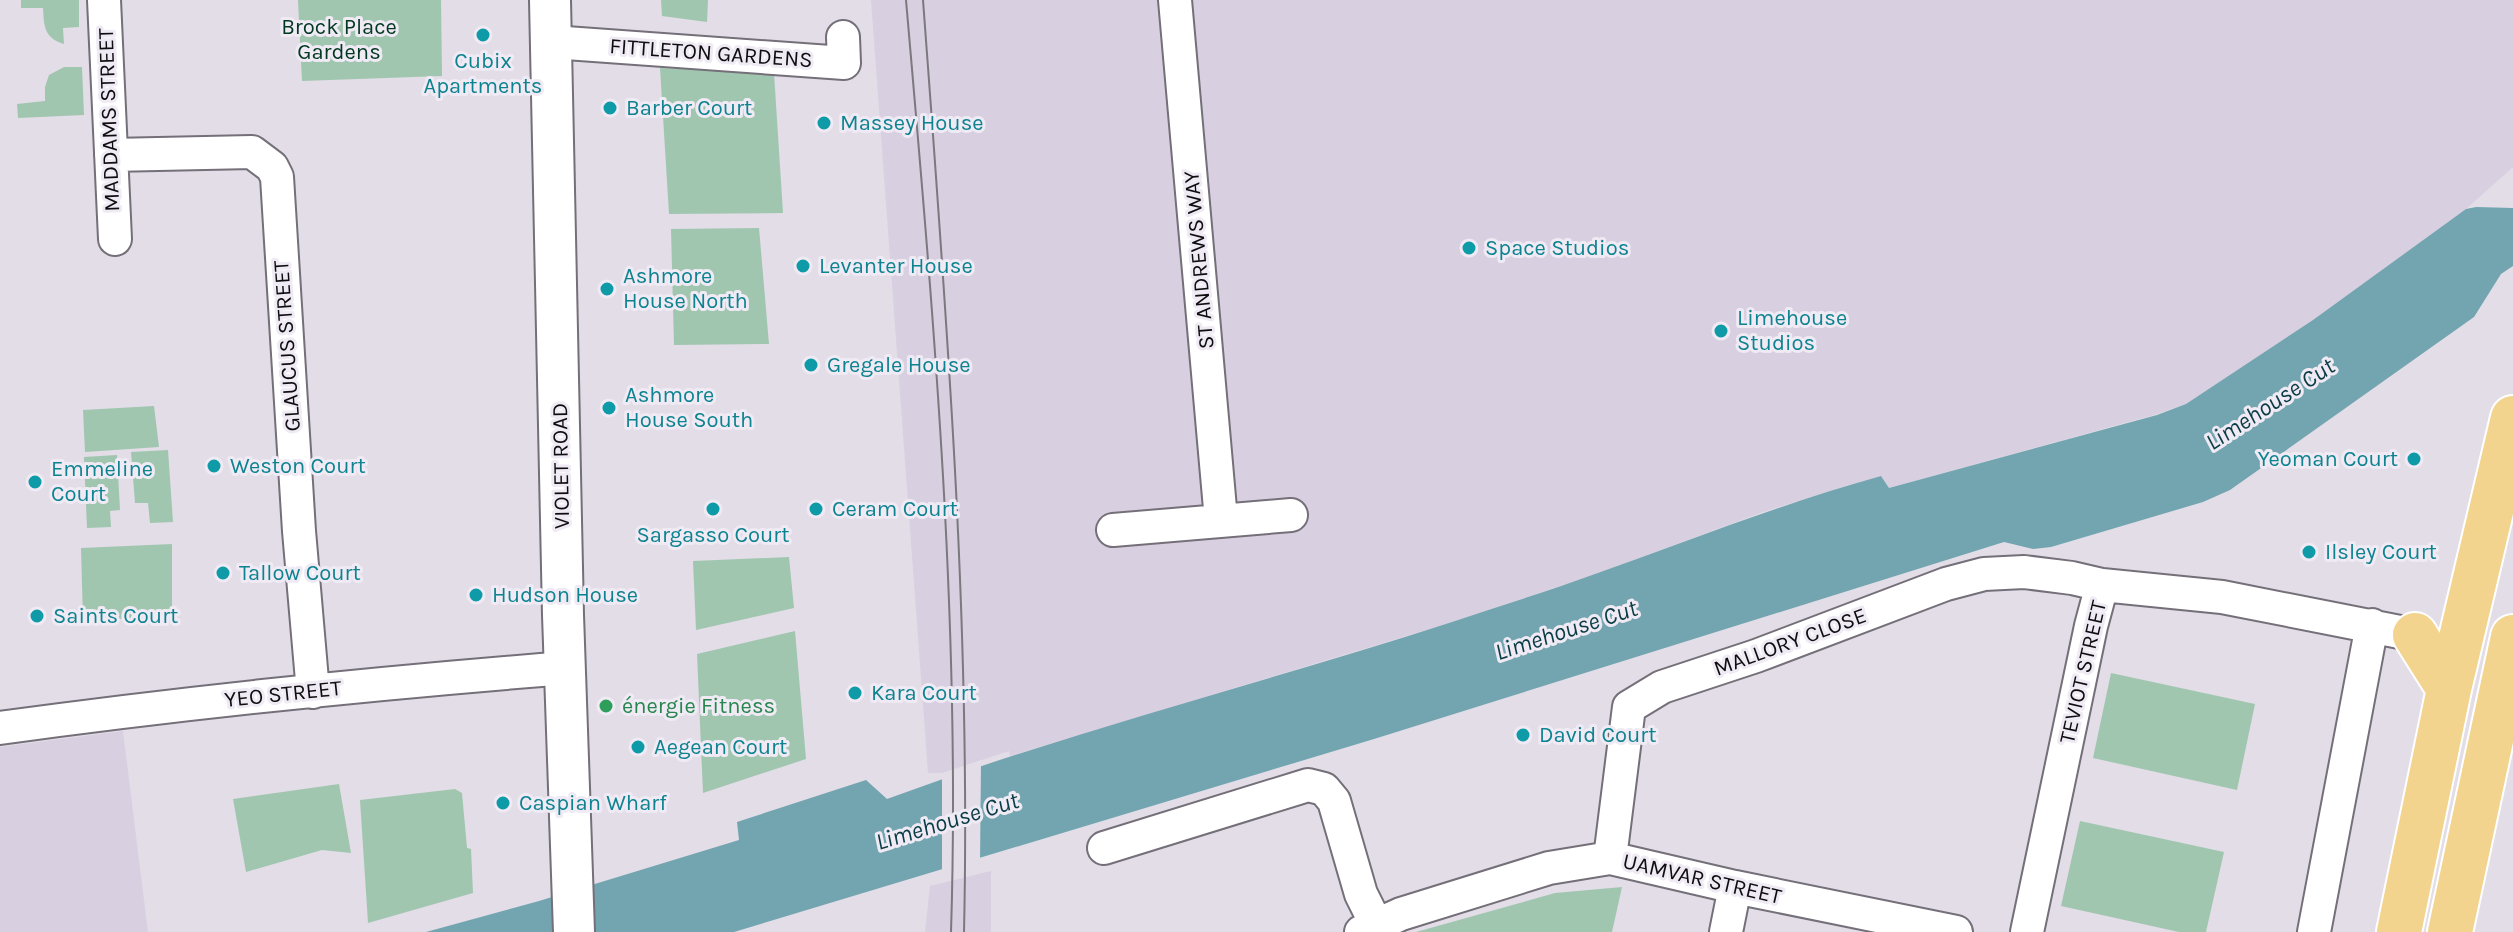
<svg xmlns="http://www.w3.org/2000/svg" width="2513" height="932" font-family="Karla,sans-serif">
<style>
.built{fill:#d8cfe0}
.green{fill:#a1c6b0}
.water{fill:#72a5b0}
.pier{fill:#e2dde7}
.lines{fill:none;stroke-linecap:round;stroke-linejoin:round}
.minor-casing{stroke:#746f78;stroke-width:36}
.tertiary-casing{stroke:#746f78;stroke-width:44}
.trunk-casing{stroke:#fff;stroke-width:48}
.minor{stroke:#fff;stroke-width:32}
.tertiary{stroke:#fff;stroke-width:40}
.trunk{stroke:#f2d48e;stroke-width:44}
.tram{stroke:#7b787e;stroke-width:2}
.culture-dot{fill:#0f9aa8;stroke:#efeaf4;stroke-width:3}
.leisure-dot{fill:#2e9e5b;stroke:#efeaf4;stroke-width:3}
.labels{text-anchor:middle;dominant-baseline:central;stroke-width:6;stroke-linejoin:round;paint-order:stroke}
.park-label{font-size:22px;fill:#003820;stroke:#efeaf4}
.street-label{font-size:22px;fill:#0e0d10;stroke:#efeaf4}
.culture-label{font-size:22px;fill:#0d838f;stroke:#efeaf4;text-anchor:start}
.leisure-label{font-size:22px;fill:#27864d;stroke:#efeaf4;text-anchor:start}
.water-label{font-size:24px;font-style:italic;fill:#0a3c45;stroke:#efeaf4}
</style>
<rect width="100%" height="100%" fill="#e2dde7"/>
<path class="built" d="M871 0H2513V167L2466 209 2313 320 2186 404 2157 414 1889 488 1881 476 1842 487 1763 512 1593 575 1449 623 1010 756 1009 751 942 773H928Z
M123 731 148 932H0V747Z
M991 871V932H925L930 886Z"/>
<path class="green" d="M21 0H79V27L63 28 64 44C44 38 44 26 43 8H21Z
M298 0H441L442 76 302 81Z
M661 0H708L707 22 662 16Z
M64 67H82L84 115 18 118 17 104 45 101V87L49 75Z
M660 68 774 73 783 213 669 214Z
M759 228 769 344 674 345 671 229Z
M154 406 159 447 85 452 83 410Z
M168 450 173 522 150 523 148 503H135L131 452Z
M117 455 120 510 110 511 111 527 87 528 84 457Z
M172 544V616L83 621 81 548Z
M789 557 794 608 696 630 693 561Z
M795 631 806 759 703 793 697 654Z
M2111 673 2255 704 2237 790 2093 758Z
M339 784 351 853 322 850 246 872 233 799Z
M455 789 462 793 467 848 471 849 473 893 368 923 360 800Z
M2080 821 2224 852 2206 932H2179L2061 906Z
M1622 887 1612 932H1416L1555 893Z"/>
<path class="water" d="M2476 207 2513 208V266L2501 274 2474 317 2230 490 2203 502 2051 547 2033 549 2004 542 1374 739 734 932H426L539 901 739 840 737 822 866 780 887 799C1072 731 1264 683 1452 622 1500 606 1548 591 1595 574 1690 540 1784 503 1881 476L1889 488 2157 415 2186 404 2313 320 2466 209Z"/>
<path class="pier" d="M981 760 980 863 942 874V775Z"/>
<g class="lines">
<g class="minor-casing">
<path id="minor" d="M104 0 115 239
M1175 0 1221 520
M552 42 844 63 843 37
M111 155 252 152 272 167 277 177 299 531 313 692
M1113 530 1291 515
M0 728C188 702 377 683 566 668
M1104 848 1308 785 1324 789 1334 801 1361 894 1376 924
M1610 858 1629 707 1662 687 1756 656 1946 584 1984 574 2024 572 2072 578 2102 585
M1361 932 1401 914 1549 868 1610 858 1735 887 1956 932
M1726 932 1735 887
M2027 932 2091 626 2102 585 2222 597 2415 635
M2314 932 2372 625"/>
</g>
<g class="tertiary-casing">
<path id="tertiary" d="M550 0 563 615 574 932"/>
</g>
<g class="trunk-casing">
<path id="trunk" d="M2415 635 2449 689
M2399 932 2449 689 2513 418
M2450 932 2513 637"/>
</g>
<use href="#minor" class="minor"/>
<use href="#tertiary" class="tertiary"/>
<use href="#trunk" class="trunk"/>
<path class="tram" d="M906 0C933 310 961 621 951 932
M923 0C946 310 971 621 964 932"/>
</g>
<g class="culture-dot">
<circle cx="483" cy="35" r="8"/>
<circle cx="610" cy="108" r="8"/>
<circle cx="824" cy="123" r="8"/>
<circle cx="1469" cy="248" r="8"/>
<circle cx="803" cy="266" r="8"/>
<circle cx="607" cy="289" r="8"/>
<circle cx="1721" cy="331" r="8"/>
<circle cx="811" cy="365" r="8"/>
<circle cx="609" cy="408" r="8"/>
<circle cx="2414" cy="459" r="8"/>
<circle cx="214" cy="466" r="8"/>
<circle cx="35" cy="482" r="8"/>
<circle cx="713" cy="509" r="8"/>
<circle cx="816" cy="509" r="8"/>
<circle cx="2309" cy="552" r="8"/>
<circle cx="223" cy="573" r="8"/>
<circle cx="476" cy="595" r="8"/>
<circle cx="37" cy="616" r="8"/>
<circle cx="855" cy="693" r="8"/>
<circle cx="1523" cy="735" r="8"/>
<circle cx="638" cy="747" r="8"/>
<circle cx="503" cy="803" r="8"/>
</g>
<circle class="leisure-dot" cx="606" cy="706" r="8"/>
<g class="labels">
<g class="park-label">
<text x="339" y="27">Brock Place<tspan x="339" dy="25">Gardens</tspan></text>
</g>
<g class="street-label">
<text transform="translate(711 53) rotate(4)">FITTLETON GARDENS</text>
<text transform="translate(109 120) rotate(-92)">MADDAMS STREET</text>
<text transform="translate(1199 260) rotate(-95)">ST ANDREWS WAY</text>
<text transform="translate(287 346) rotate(-94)">GLAUCUS STREET</text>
<text transform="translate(561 466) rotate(-91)">VIOLET ROAD</text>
<text transform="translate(1790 642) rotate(-20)">MALLORY CLOSE</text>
<text transform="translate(2083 672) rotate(-77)">TEVIOT STREET</text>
<text transform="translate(283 694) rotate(-6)">YEO STREET</text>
<text transform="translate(1702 879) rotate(13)">UAMVAR STREET</text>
</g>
<g class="culture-label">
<text x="483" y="61" text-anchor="middle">Cubix<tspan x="483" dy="25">Apartments</tspan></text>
<text x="626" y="108">Barber Court</text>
<text x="840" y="123">Massey House</text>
<text x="1485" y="248">Space Studios</text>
<text x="819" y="266">Levanter House</text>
<text x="623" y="276">Ashmore<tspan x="623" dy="25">House North</tspan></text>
<text x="1737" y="318">Limehouse<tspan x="1737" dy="25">Studios</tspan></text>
<text x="827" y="365">Gregale House</text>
<text x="625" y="395">Ashmore<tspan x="625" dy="25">House South</tspan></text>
<text x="2398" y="459" text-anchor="end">Yeoman Court</text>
<text x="230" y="466">Weston Court</text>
<text x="51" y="469">Emmeline<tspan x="51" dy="25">Court</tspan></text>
<text x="832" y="509">Ceram Court</text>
<text x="713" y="535" text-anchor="middle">Sargasso Court</text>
<text x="2325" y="552">Ilsley Court</text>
<text x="239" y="573">Tallow Court</text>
<text x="492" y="595">Hudson House</text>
<text x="53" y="616">Saints Court</text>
<text x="871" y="693">Kara Court</text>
<text x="1539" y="735">David Court</text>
<text x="654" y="747">Aegean Court</text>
<text x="519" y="803">Caspian Wharf</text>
</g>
<g class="leisure-label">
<text x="622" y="706">énergie Fitness</text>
</g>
<g class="water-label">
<text transform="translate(2270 404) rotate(-33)">Limehouse Cut</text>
<text transform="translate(1566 630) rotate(-18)">Limehouse Cut</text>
<text transform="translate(947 821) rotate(-17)">Limehouse Cut</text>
</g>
</g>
</svg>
